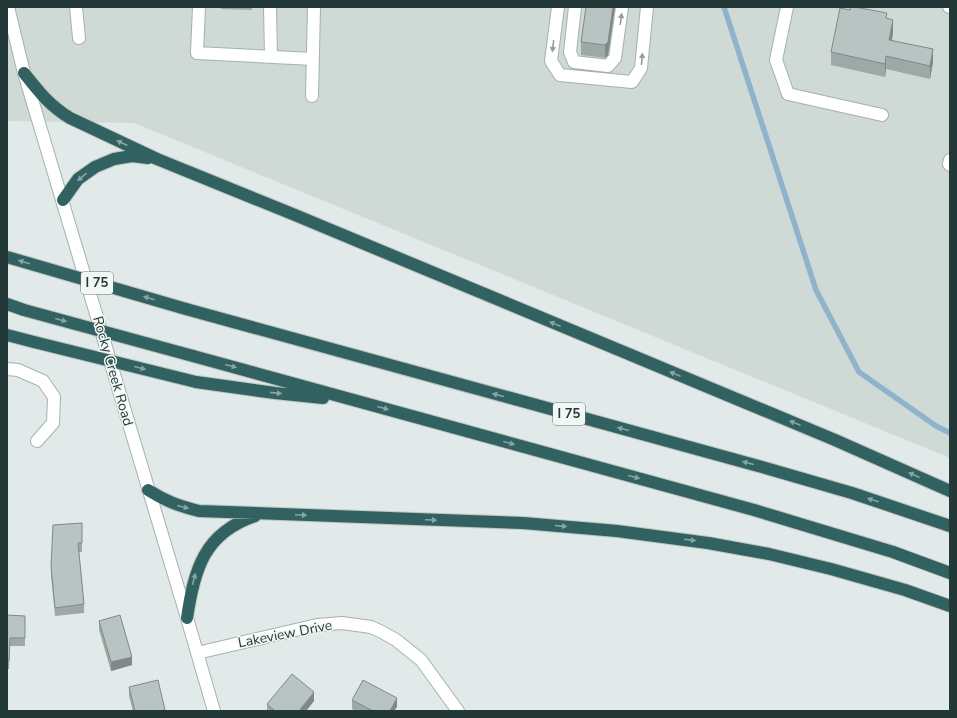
<svg xmlns="http://www.w3.org/2000/svg" width="957" height="718" font-family="'Nunito Sans',sans-serif">
<style>
.built{fill:#cfdad7}
.lines{fill:none;stroke-linecap:round;stroke-linejoin:round}
.stream{stroke:#8eb3ca;stroke-width:5.5}
.minor-casing{stroke:#a4b1b0;stroke-width:14}
.highway-casing{stroke:#bdc4c3;stroke-width:14}
.minor{stroke:#fff;stroke-width:12}
.highway{stroke:#326162;stroke-width:12}
.highway-bridge-casing{stroke:#bdc4c3;stroke-width:14;stroke-linecap:butt}
.highway-bridge{stroke:#326162;stroke-width:12}
.wall{fill:#9da9a7}
.shaded-wall{fill:#808988}
.building{fill:#b7c4c2;stroke:#808988}
.oneway{fill:#919c9c}
.oneway2{fill:#88a4a4}
.labels{text-anchor:middle;dominant-baseline:central;stroke-width:3;stroke-linejoin:round;paint-order:stroke}
.shield{fill:#f1f7f5;stroke:#617271;stroke-width:1}
.shield-label{font-size:13px;font-weight:bold;fill:#233938}
.street-label{font-size:14px;fill:#233938;stroke:#f1f7f5}
</style>
<rect width="100%" height="100%" fill="#e1eae8"/>
<path class="built" d="M7 7H950V458L134 123 7 121Z"/>
<g class="lines">
<path class="stream" d="M724 7 816 290 859 372 936 426 950 433"/>
<g class="minor-casing">
<path id="minor" d="M8 7 24 73 187 618 214 711
M76 7 79 38
M199 7 197 53 313 59
M270 7 271 57
M558 7 551 61 560 75 632 82 641 68 647 7
M575 7 570 52 574 62 608 66 615 58 622 7
M787 7 776 60 788 94 882 115
M949 7H950
M312 96 314 7
M950 160 949 164 950 165
M7 369 18 370 43 381 54 397 53 423 37 441
M197 653 317 625 342 623 371 627 382 632 396 640 421 660 458 711"/>
</g>
<g class="highway-casing">
<path id="highway" d="M24 73C39 92 50 106 70 118L157 159 295 215 835 440 950 491
M63 200 78 179 95 167 114 159 132 156 148 158
M7 304 24 310
M186 309 762 467 852 493 950 526
M7 335 34 342
M193 356 754 510 893 552 950 573
M196 382 275 393 323 398
M148 490C165 501 179 506 199 511L523 523 617 531 708 543 769 554 831 569 905 590 950 606
M187 618C194 570 204 533 255 516"/>
</g>
<use href="#minor" class="minor"/>
<use href="#highway" class="highway"/>
<g class="highway-bridge-casing">
<path id="highway-bridge" d="M7 257 186 309
M24 310 193 356
M34 342 196 382"/>
</g>
<use href="#highway-bridge" class="highway-bridge"/>
</g>
<path class="wall" d="M221 7H252V10L221 9Z
M615 7 608 55 605 58 581 55V42Z
M887 18 893 33 892 41 933 62 930 79 886 69 885 77 831 65V52Z
M82 523V552H79L84 604V613L55 616 51 575V566Z
M7 615 25 616V646H10L9 669H7Z
M99 621 132 665 111 671 99 630Z
M129 687 165 711H133L129 696Z
M352 700 397 707 394 711H356L352 709Z
M314 701 306 711H267V704Z"/>
<path class="shaded-wall" d="M613 7H615L608 55 605 58V45Z
M893 20V33L889 53V40Z
M933 49V62L930 79V66Z
M886 56V69L885 77V64Z
M132 657V665L111 671V662Z
M314 692V701L306 711H299Z
M397 698V707L394 711H390Z"/>
<path class="building" d="M586 7H613L608 42 605 45 581 42Z
M850 7H855L887 13 886 18 893 20 889 40 933 49 930 66 886 56 885 64 831 52 840 8 850 10Z
M82 523V543H78L84 604 55 608 51 566 53 525Z
M7 615 25 616V638H10L9 661H7Z
M120 615 132 657 111 662 99 621Z
M292 674 314 692 299 711H275L267 704Z
M158 680 165 710 160 711H135L129 687Z
M363 680 397 698 390 711H373L352 700Z"/>
<defs><path id="oneway-solid" d="M-6-.8H1V-3.2L6.5 0L1 3.2V.8H-6Z"/></defs>
<g class="oneway">
<use href="#oneway-solid" transform="translate(621 19) rotate(-82)"/>
<use href="#oneway-solid" transform="translate(553 46) rotate(97)"/>
<use href="#oneway-solid" transform="translate(642 59) rotate(-85)"/>
</g>
<g class="oneway2">
<use href="#oneway-solid" transform="translate(122 143) rotate(-155)"/>
<use href="#oneway-solid" transform="translate(82 177) rotate(140)"/>
<use href="#oneway-solid" transform="translate(24 262) rotate(-164)"/>
<use href="#oneway-solid" transform="translate(149 298) rotate(-164)"/>
<use href="#oneway-solid" transform="translate(61 320) rotate(15)"/>
<use href="#oneway-solid" transform="translate(555 324) rotate(-158)"/>
<use href="#oneway-solid" transform="translate(231 366) rotate(15)"/>
<use href="#oneway-solid" transform="translate(140 368) rotate(14)"/>
<use href="#oneway-solid" transform="translate(675 374) rotate(-158)"/>
<use href="#oneway-solid" transform="translate(276 393) rotate(6)"/>
<use href="#oneway-solid" transform="translate(498 395) rotate(-165)"/>
<use href="#oneway-solid" transform="translate(383 408) rotate(15)"/>
<use href="#oneway-solid" transform="translate(795 423) rotate(-158)"/>
<use href="#oneway-solid" transform="translate(623 429) rotate(-165)"/>
<use href="#oneway-solid" transform="translate(509 443) rotate(15)"/>
<use href="#oneway-solid" transform="translate(748 463) rotate(-165)"/>
<use href="#oneway-solid" transform="translate(914 475) rotate(-156)"/>
<use href="#oneway-solid" transform="translate(634 477) rotate(15)"/>
<use href="#oneway-solid" transform="translate(873 500) rotate(-162)"/>
<use href="#oneway-solid" transform="translate(183 507) rotate(14)"/>
<use href="#oneway-solid" transform="translate(301 515) rotate(2)"/>
<use href="#oneway-solid" transform="translate(431 520) rotate(2)"/>
<use href="#oneway-solid" transform="translate(561 526) rotate(5)"/>
<use href="#oneway-solid" transform="translate(690 540) rotate(7)"/>
<use href="#oneway-solid" transform="translate(194 579) rotate(-76)"/>
</g>
<g class="labels">
<g class="shield">
<rect x="81" y="272" width="32" height="22" rx="3"/>
<rect x="553" y="403" width="32" height="22" rx="3"/>
</g>
<g class="shield-label">
<text x="97" y="283">I 75</text>
<text x="569" y="414">I 75</text>
</g>
<g class="street-label">
<text transform="translate(113 371) rotate(74)">Rocky Creek Road</text>
<text transform="translate(285 634) rotate(-11)">Lakeview Drive</text>
</g>
</g>
<rect width="957" height="718" fill="none" stroke="#233938" stroke-width="16"/>
</svg>
